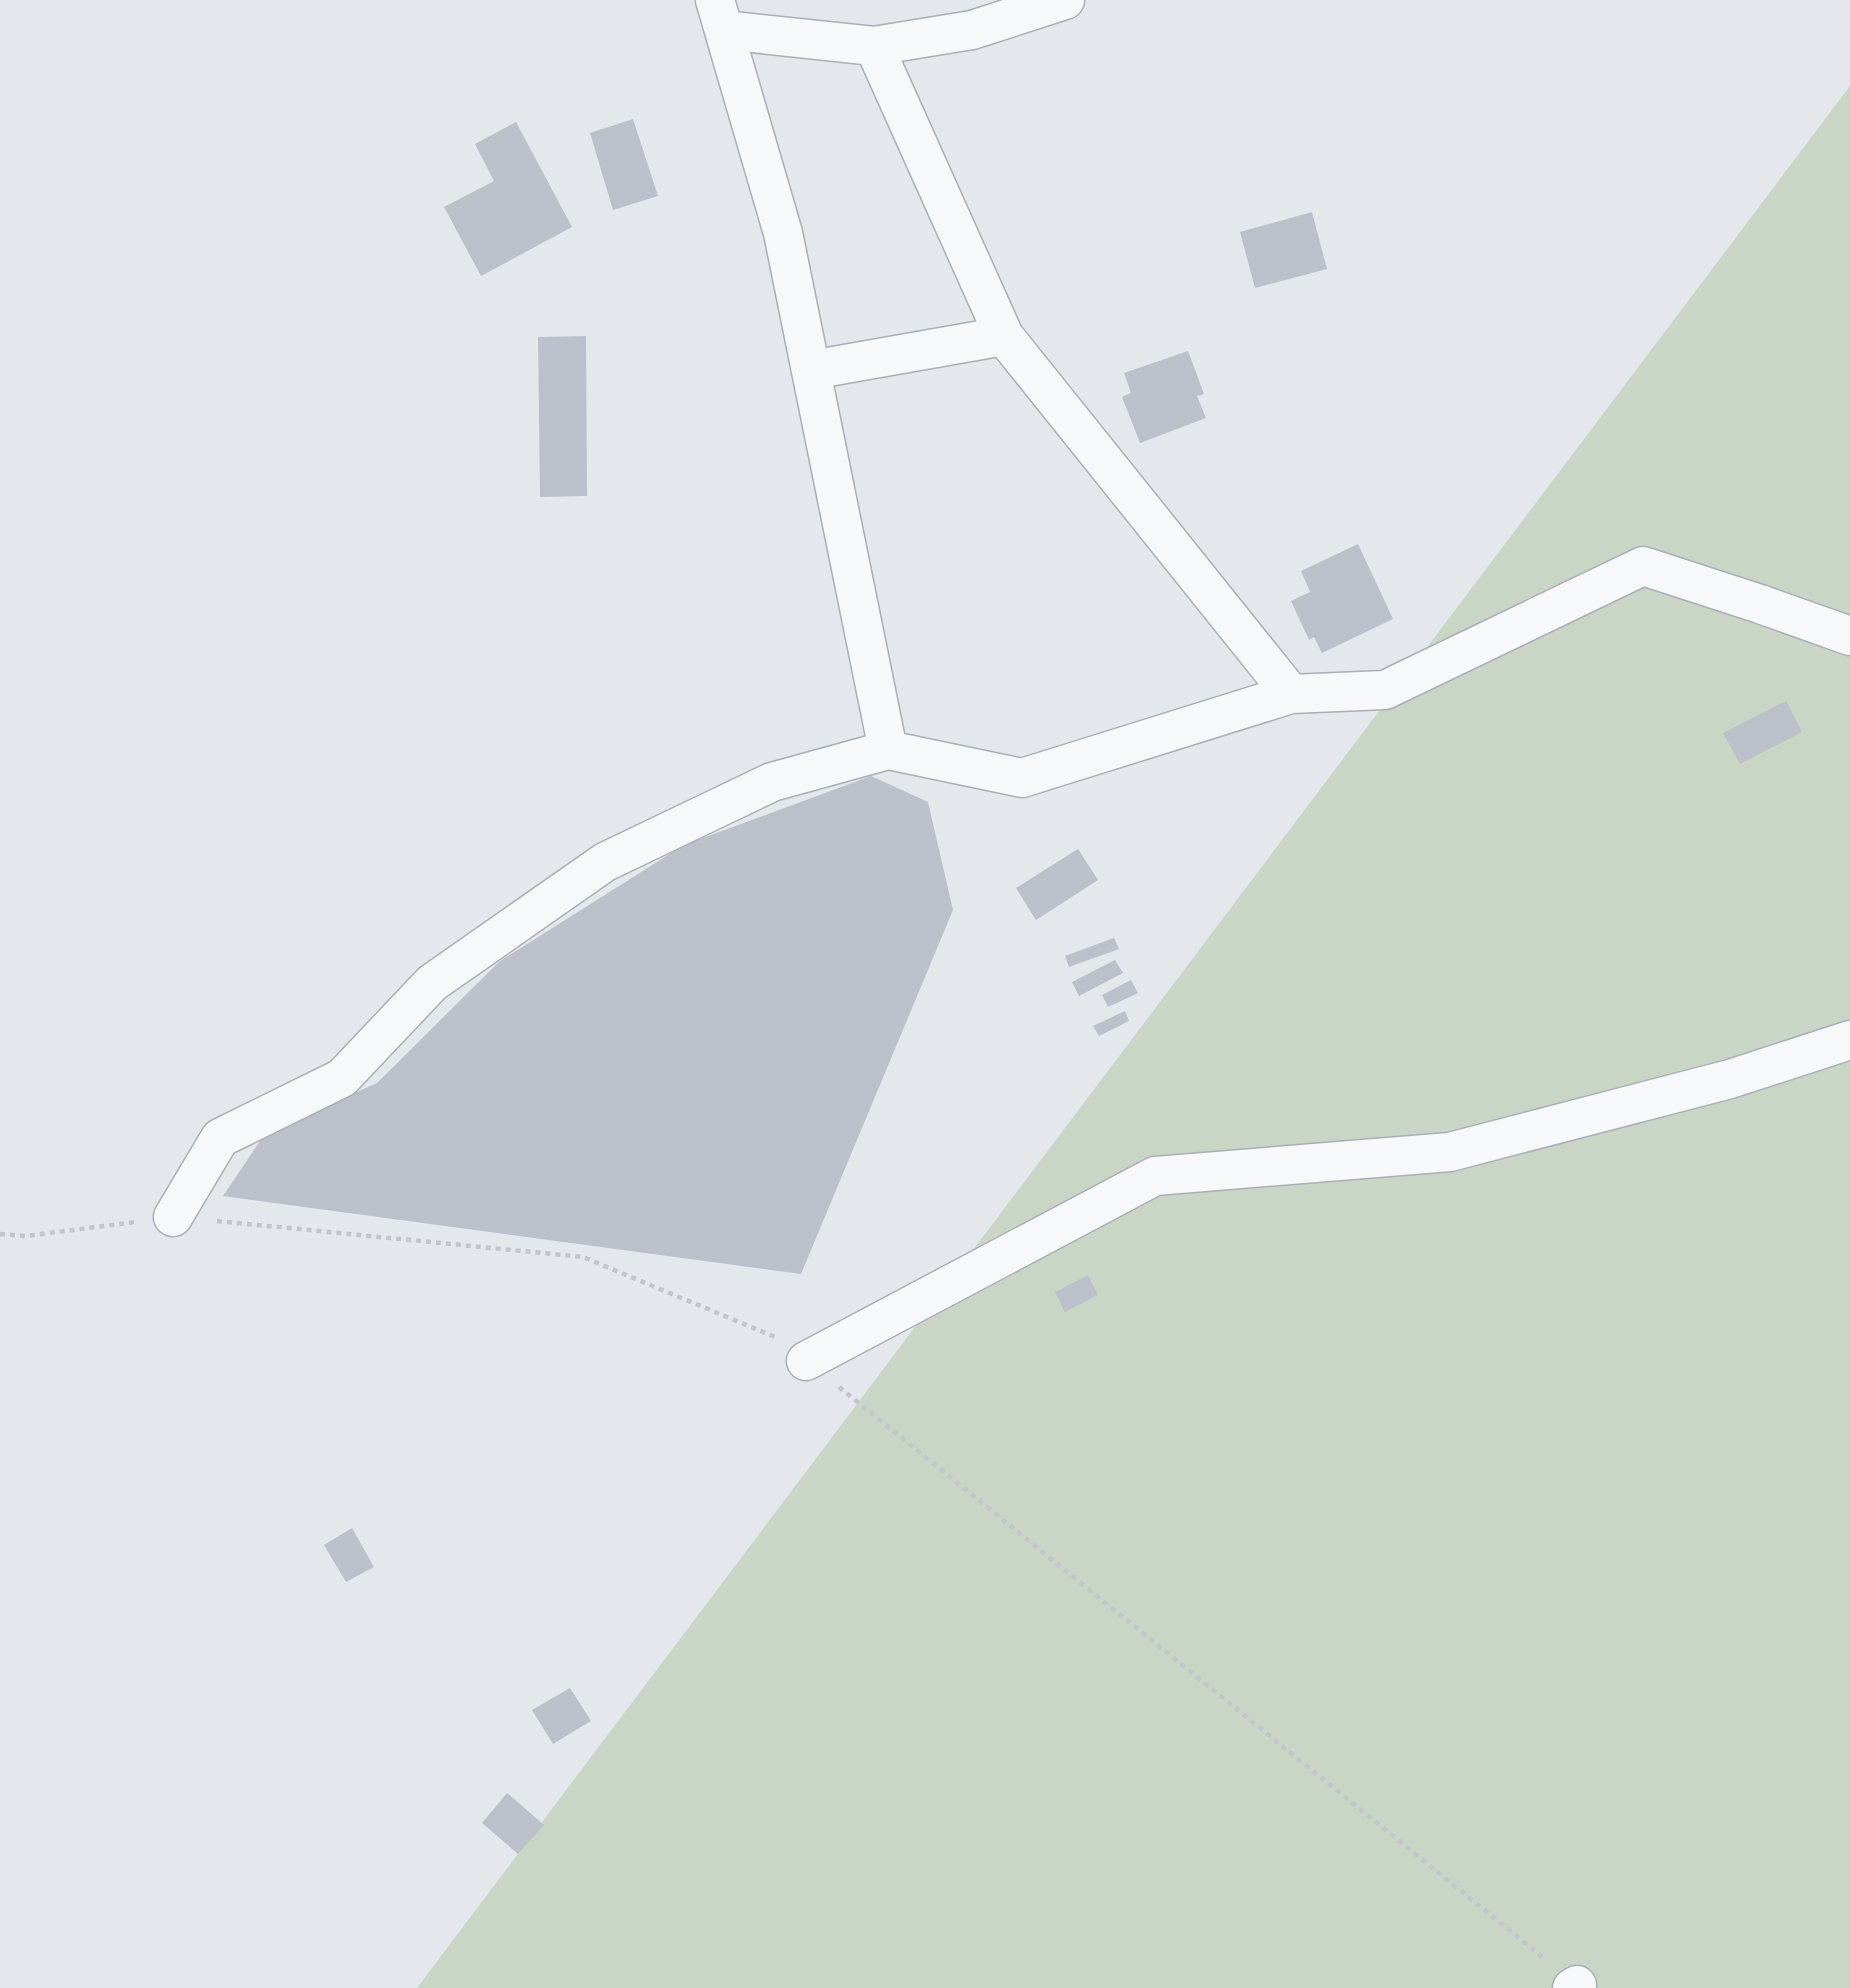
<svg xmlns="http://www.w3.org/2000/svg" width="1850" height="1988" font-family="'DejaVu Sans',sans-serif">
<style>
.green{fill:#c9d6c5}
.building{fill:#bbc0ca}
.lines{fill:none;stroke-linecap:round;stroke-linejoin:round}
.minor-casing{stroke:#a9aeb7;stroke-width:41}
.path{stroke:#c2c5cb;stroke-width:4.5;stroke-dasharray:5 5;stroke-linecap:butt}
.minor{stroke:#f7f8fa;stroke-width:38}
</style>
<rect width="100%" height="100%" fill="#e4e7ec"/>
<path class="green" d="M1850 86V1988H417Z"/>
<path class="building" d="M633 119 658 196 613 210 590 133Z
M516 122 572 227 481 276 444 207 494 181 475 144Z
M1312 212 1327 269 1255 288 1240 232Z
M586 336 587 496 540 497 538 337Z
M1188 351 1204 394 1197 396 1206 418 1140 443 1122 397 1131 393 1124 373Z
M1358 544 1393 619 1322 653 1314 637 1309 640 1291 601 1310 592 1301 571Z
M1786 701 1802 732 1740 764 1723 733Z
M871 776 928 802 953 910 801 1274 223 1196 266 1132 377 1083 500 961 684 845Z
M1078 849 1098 880 1036 920 1016 888Z
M1114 938 1119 949 1069 967 1065 956Z
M1115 960 1123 973 1079 996 1072 982Z
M1131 980 1138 993 1108 1007 1102 995Z
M1125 1011 1129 1021 1099 1036 1093 1026Z
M1088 1275 1098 1295 1065 1312 1055 1292Z
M352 1528 374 1567 346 1582 324 1545Z
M570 1688 591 1721 553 1744 532 1710Z
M507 1793 544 1825 518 1854 482 1823Z"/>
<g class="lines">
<g class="minor-casing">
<path id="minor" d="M724 30 874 46 972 30 1065 0
M874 46 1004 336
M811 370 1004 336 1291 694
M888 750 1022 778 1291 694 1385 690 1643 566 1760 604 1850 636
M173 1217 220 1138 342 1078 432 983 605 862 772 782 888 750 783 233 715 0
M806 1361 1155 1176 1450 1152 1730 1079 1850 1040
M1572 1988 1577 1985"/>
</g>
<path class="path" d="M217 1221 583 1257 775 1337
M0 1234 26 1236 135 1222
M839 1387 1545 1959"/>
<use href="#minor" class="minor"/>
</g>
</svg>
